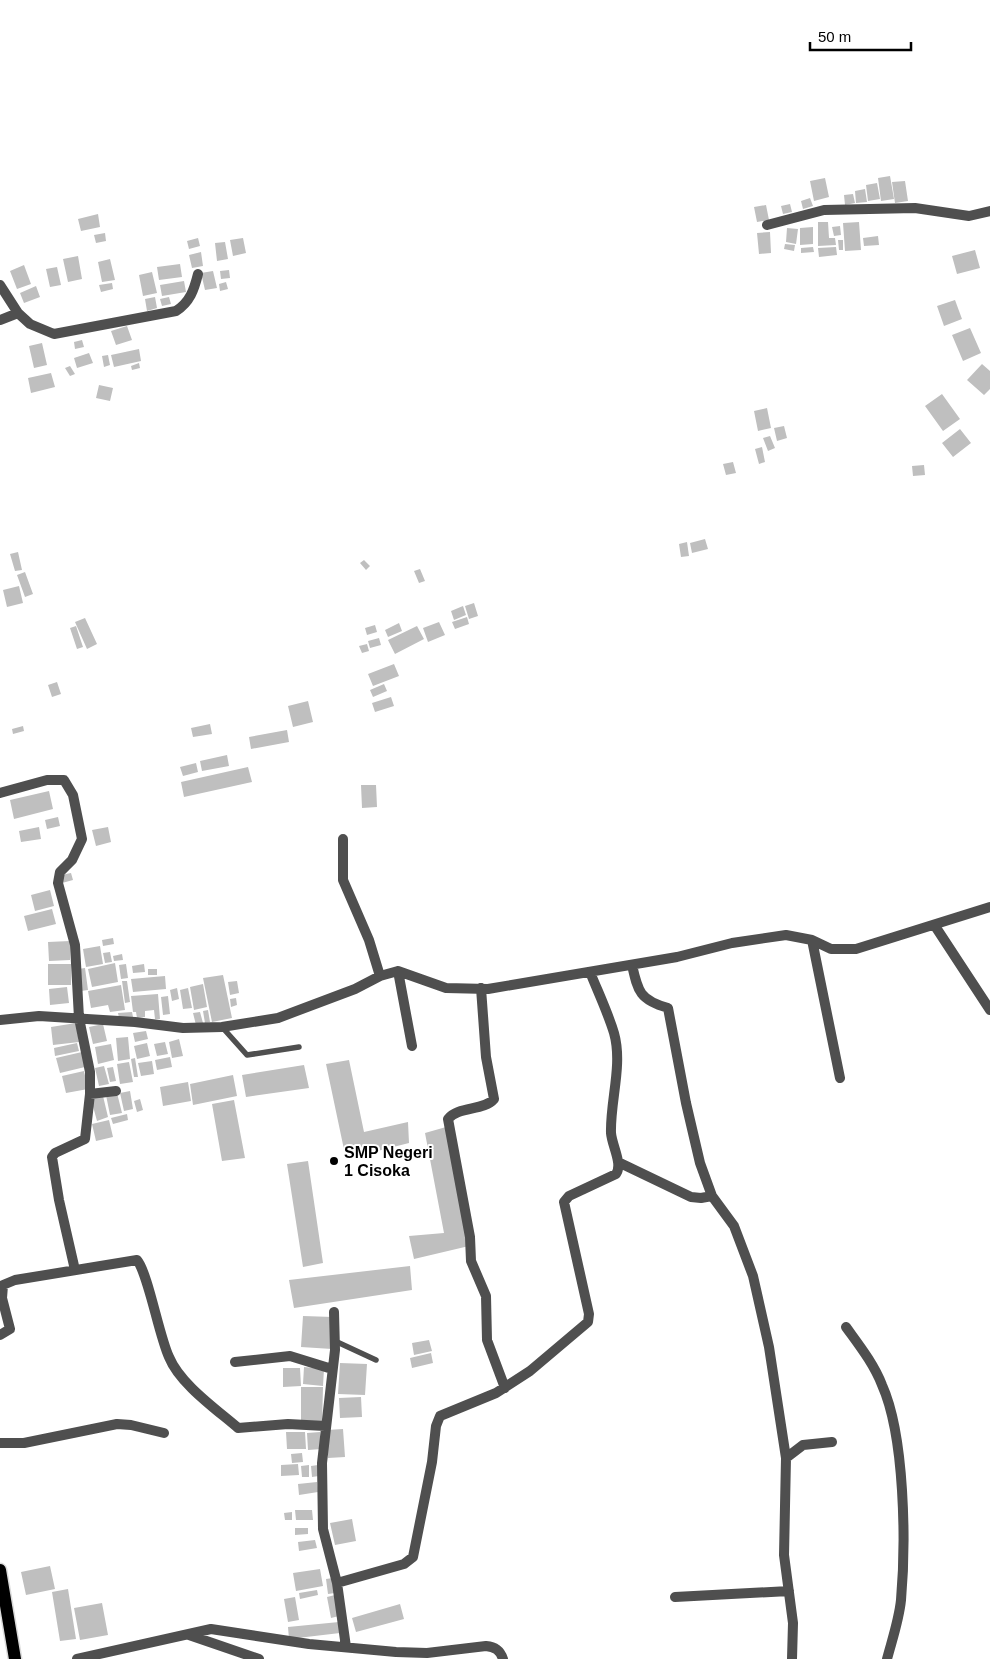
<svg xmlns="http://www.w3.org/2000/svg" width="990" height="1659" font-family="Arial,sans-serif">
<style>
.building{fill:#bfbfbf}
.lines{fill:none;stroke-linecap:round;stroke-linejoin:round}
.primary-casing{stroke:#dbdbdb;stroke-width:15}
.lane{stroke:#4f4f4f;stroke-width:5.5}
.street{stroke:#4f4f4f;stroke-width:10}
.primary{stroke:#000;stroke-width:12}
.poi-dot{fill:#000;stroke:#fff;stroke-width:2}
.labels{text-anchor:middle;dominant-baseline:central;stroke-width:4;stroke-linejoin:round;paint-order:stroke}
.poi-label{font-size:16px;font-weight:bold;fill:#000;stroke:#fff;text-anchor:start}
</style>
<rect width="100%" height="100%" fill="#fff"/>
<path class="building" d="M890 176 894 199 881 201 878 178Z
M825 178 829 197 814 201 810 181Z
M905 181 908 201 895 203 892 182Z
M877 183 880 199 868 201 866 185Z
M865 189 867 202 856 203 855 191Z
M853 194 855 203 845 205 844 195Z
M810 198 813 206 803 209 801 201Z
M790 204 792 212 783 214 781 206Z
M766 205 769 220 757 222 754 207Z
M98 214 100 227 81 231 78 219Z
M818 222H828L829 238H835L836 245 818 246Z
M859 222 861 250 845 251 843 223Z
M840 226 841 235 834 236 832 227Z
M813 227V244L800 245V228Z
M787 228 798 229 796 244 786 242Z
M770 232 771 253 759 254 757 233Z
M105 233 106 241 96 243 94 235Z
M878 236 879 245 864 246 863 238Z
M198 238 200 246 189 249 187 241Z
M243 238 246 253 233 256 230 240Z
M838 240H843V250H839Z
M225 242 228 259 217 261 215 243Z
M785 244 795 245 794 251 784 249Z
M813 247 814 252 801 253V248Z
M836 247 837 255 819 257 818 248Z
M975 250 980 268 957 274 952 256Z
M201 252 203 266 192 268 189 255Z
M78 256 82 279 68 282 63 259Z
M110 259 115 280 102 282 98 262Z
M180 264 182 277 159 280 157 267Z
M24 265 31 284 17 289 10 271Z
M57 267 61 285 50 287 46 269Z
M229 270 230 278 221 279 220 271Z
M213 271 217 288 205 290 201 273Z
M152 272 157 293 143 296 139 275Z
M184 281 186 292 162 296 160 285Z
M226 282 228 289 220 291 219 284Z
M112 283 113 289 101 292 99 285Z
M36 286 40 297 24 303 20 293Z
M155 297 157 308 147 311 145 299Z
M169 297 171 304 162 306 160 299Z
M955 300 962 319 944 326 937 306Z
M127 326 132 340 116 345 111 331Z
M970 328 981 353 963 361 952 335Z
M82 340 84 347 75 349 74 342Z
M42 343 47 365 34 368 29 346Z
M139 349 141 361 114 367 111 355Z
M89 353 93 363 77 368 74 358Z
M108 355 110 365 104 367 102 356Z
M139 363 140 368 132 370 131 366Z
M982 364 990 371V389L984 395 967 380Z
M70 366 75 374 70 376 65 368Z
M51 373 55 387 31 393 28 378Z
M99 385 113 388 110 401 96 398Z
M942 394 960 419 943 431 925 406Z
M767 408 771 428 758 431 754 411Z
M784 426 787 438 777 441 774 428Z
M960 429 971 443 953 457 942 443Z
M770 436 775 448 768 451 763 438Z
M762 447 765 462 759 464 755 449Z
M733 462 736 473 726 475 723 464Z
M924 465 925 475 913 476 912 466Z
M705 539 708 549 692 553 690 543Z
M687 542 689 556 681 557 679 544Z
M18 552 22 570 15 571 10 554Z
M364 560 370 566 366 570 360 563Z
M420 569 425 581 419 583 414 571Z
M25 572 33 594 25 597 17 575Z
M19 586 23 603 7 607 3 590Z
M474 603 478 616 469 619 465 606Z
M463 606 466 615 454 620 451 611Z
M467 617 469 624 455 629 452 622Z
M85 618 97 644 87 649 75 622Z
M439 622 445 635 428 642 423 628Z
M399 623 402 631 388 637 385 630Z
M375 625 377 632 367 635 365 628Z
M76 626 83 647 77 649 70 628Z
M417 626 424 639 395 654 388 640Z
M379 638 381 645 370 648 368 641Z
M367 644 369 651 362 653 359 646Z
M394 664 399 676 373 686 368 674Z
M57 682 61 694 52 697 48 685Z
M384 684 387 691 373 697 370 690Z
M391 697 394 706 375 712 372 703Z
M308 701 313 722 293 727 288 706Z
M210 724 212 734 193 737 191 728Z
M23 726 24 731 13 734 12 729Z
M287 730 289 742 251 749 249 737Z
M227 755 229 766 202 771 200 761Z
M196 763 198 772 183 776 180 767Z
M248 767 252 782 184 797 181 782Z
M361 785H376L377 807 362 808Z
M49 791 53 809 14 819 10 800Z
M58 817 60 826 47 829 45 820Z
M39 827 41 839 21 842 19 831Z
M108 827 111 842 96 846 92 830Z
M71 873 73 880 62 883 61 875Z
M50 890 54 906 35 911 31 895Z
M52 909 56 924 28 931 24 916Z
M113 938 114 944 103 946 102 940Z
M70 941V960L49 961 48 942Z
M100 946 103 964 86 967 83 949Z
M110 952 112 962 105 963 103 953Z
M122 954 123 960 114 961 113 956Z
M115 963 118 982 92 987 88 969Z
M48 964H71V985H48Z
M126 964 128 978 121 979 119 965Z
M144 964 145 972 133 973 132 966Z
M85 968 88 990 81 991 78 969Z
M148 969H157V975H148Z
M223 975 232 1018 212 1022 203 978Z
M165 976 166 989 133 992 131 979Z
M122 981H127L130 1002 125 1003Z
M237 981 239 993 230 995 228 982Z
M203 984 207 1007 194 1010 190 987Z
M121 985 125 1010 110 1012 108 1005 91 1008 88 991Z
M67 987 69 1003 50 1005 49 989Z
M177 988 179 999 172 1001 170 990Z
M188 988 192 1008 183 1009 180 990Z
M158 994 160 1019H155L154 1010 145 1011V1017L137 1018 136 1012H133L131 996Z
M168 996 170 1014 163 1015 161 997Z
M236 998 237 1005 231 1007 230 999Z
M208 1010 210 1022 205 1023 203 1011Z
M132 1012 133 1017 119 1018 118 1013Z
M200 1012 203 1023 196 1025 193 1013Z
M76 1023 79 1042 53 1045 51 1027Z
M103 1024 107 1041 93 1044 89 1027Z
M146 1031 148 1039 135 1042 133 1033Z
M128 1037 130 1059 118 1061 116 1038Z
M179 1039 183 1056 172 1058 169 1042Z
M165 1042 168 1054 157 1056 154 1044Z
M77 1043 79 1051 55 1056 54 1048Z
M147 1043 150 1056 137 1059 134 1046Z
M111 1044 114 1060 98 1064 95 1047Z
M82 1052 85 1067 60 1073 56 1058Z
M170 1057 172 1067 157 1070 155 1060Z
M135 1058 138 1077H134L131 1059Z
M349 1060 364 1132 408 1122 409 1143 346 1159 326 1064Z
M152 1061 154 1074 141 1076 138 1063Z
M129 1062 133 1082 120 1084 117 1064Z
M304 1065 309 1088 246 1097 242 1075Z
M104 1066 109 1084 99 1086 95 1068Z
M113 1067 116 1081 110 1082 107 1068Z
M84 1071 88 1089 66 1093 62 1076Z
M233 1075 237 1096 193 1105 190 1084Z
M188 1082 191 1101 163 1106 160 1087Z
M130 1091 133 1109 124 1111 120 1093Z
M117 1093 122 1113 110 1115 106 1095Z
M103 1096 108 1117 97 1121 91 1099Z
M140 1099 143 1110 137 1112 134 1101Z
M234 1100 245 1158 222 1161 212 1104Z
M127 1114 128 1120 113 1124 111 1118Z
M109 1120 113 1137 96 1141 92 1124Z
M446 1127 469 1246 414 1259 409 1236 444 1233 425 1133Z
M308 1161 323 1263 303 1267 287 1164Z
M410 1266 412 1290 294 1308 289 1280Z
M303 1316 333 1317 332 1349 301 1347Z
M429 1340 432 1351 414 1355 412 1343Z
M431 1353 433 1363 412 1368 410 1358Z
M340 1363 367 1364 365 1395 338 1394Z
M304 1367 324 1369 323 1386 303 1384Z
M283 1368H300L301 1386 283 1387Z
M301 1387H323L322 1425 301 1424Z
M361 1397 362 1417 340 1418 339 1398Z
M343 1429 345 1457 328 1458 327 1430Z
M286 1432H305L306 1449H287Z
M320 1432 321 1449 308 1450 307 1433Z
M302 1453 303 1462 292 1463 291 1454Z
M298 1464 299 1475 281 1476V1465Z
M309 1465V1477H302L301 1466Z
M318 1465 319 1476 312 1477 311 1466Z
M317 1482 318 1492 299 1495 298 1484Z
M295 1510H312L313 1520H296Z
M292 1512V1520H285L284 1513Z
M352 1519 356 1541 335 1545 330 1523Z
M295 1528H308V1534L295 1535Z
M315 1540 317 1548 299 1551 298 1542Z
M50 1566 55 1589 26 1595 21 1572Z
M320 1569 323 1586 296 1591 293 1573Z
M333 1578 335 1593 328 1594 326 1579Z
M68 1589 76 1639 60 1641 52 1592Z
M317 1590 318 1595 300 1599 299 1593Z
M335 1595 339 1616 331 1618 327 1597Z
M295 1597 299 1620 288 1622 284 1599Z
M102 1603 108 1635 80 1640 74 1608Z
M400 1604 404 1619 356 1632 352 1618Z
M339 1622 340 1633 289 1639 288 1627Z"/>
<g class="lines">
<g class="primary-casing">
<path id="primary" d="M0 1570 15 1659"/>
</g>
<path class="lane" d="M222 1027 247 1055 299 1047
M335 1341 376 1360"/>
<path class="street" d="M767 225 824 210 915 208 969 216 990 211
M0 285 18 313 30 324 54 334 176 311C190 302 194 290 198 274
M0 320 18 313
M0 793 47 780H64L73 795 82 839 72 860 60 872 58 883 75 945 79 1018 90 1072V1094L116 1091
M343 839V880L369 940 380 976
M935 926 990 1010
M812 940 840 1078
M632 965C638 992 640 1000 668 1008L686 1103 700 1163 712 1196 734 1226 753 1276 769 1347 786 1458 784 1555 793 1623 792 1659
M398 971 412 1046
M481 988 486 1057 494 1099C484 1111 458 1106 448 1119L470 1237 471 1261 486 1296 487 1340 505 1388
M0 1020 39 1016 135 1022 183 1028 222 1027 278 1018 355 989 380 976 398 971 446 988 488 989 677 957 732 943 786 935 812 940 831 949H856L990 907
M618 1162 691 1197 701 1198 712 1196
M75 1270 59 1200 52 1157 55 1153 85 1139 90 1094
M334 1312 335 1350 322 1463 323 1529 337 1583 346 1647
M846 1327C859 1345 874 1364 882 1385 905 1436 906 1543 901 1600 899 1620 892 1640 887 1659
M0 1335 10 1329 2 1298 3 1285 15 1280 137 1260C148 1273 159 1336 169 1357 180 1384 216 1409 238 1428L288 1424 325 1426
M235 1362 290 1356 332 1369
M0 1443H24L117 1424 131 1425 164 1433
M786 1458 803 1445 832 1442
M337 1583 404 1564 413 1557 432 1462 436 1426 440 1416 496 1393 530 1371 588 1322 589 1314 564 1202 569 1196 616 1174C623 1164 612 1146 611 1133 610 1101 623 1065 614 1033 608 1013 598 992 590 972
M675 1597 789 1591
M189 1635 259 1659
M77 1659 211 1629 309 1644 396 1652 427 1653 486 1646C495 1647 500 1650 503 1659"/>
<use href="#primary" class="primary"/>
</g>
<circle class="poi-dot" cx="334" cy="1161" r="5"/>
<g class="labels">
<g class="poi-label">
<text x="344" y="1152">SMP Negeri<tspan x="344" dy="18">1 Cisoka</tspan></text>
</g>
</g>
<path d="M810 42v8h101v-8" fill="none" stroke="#000000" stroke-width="2.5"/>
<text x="818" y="42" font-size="15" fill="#000000" stroke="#ffffff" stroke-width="4" paint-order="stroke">50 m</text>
</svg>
